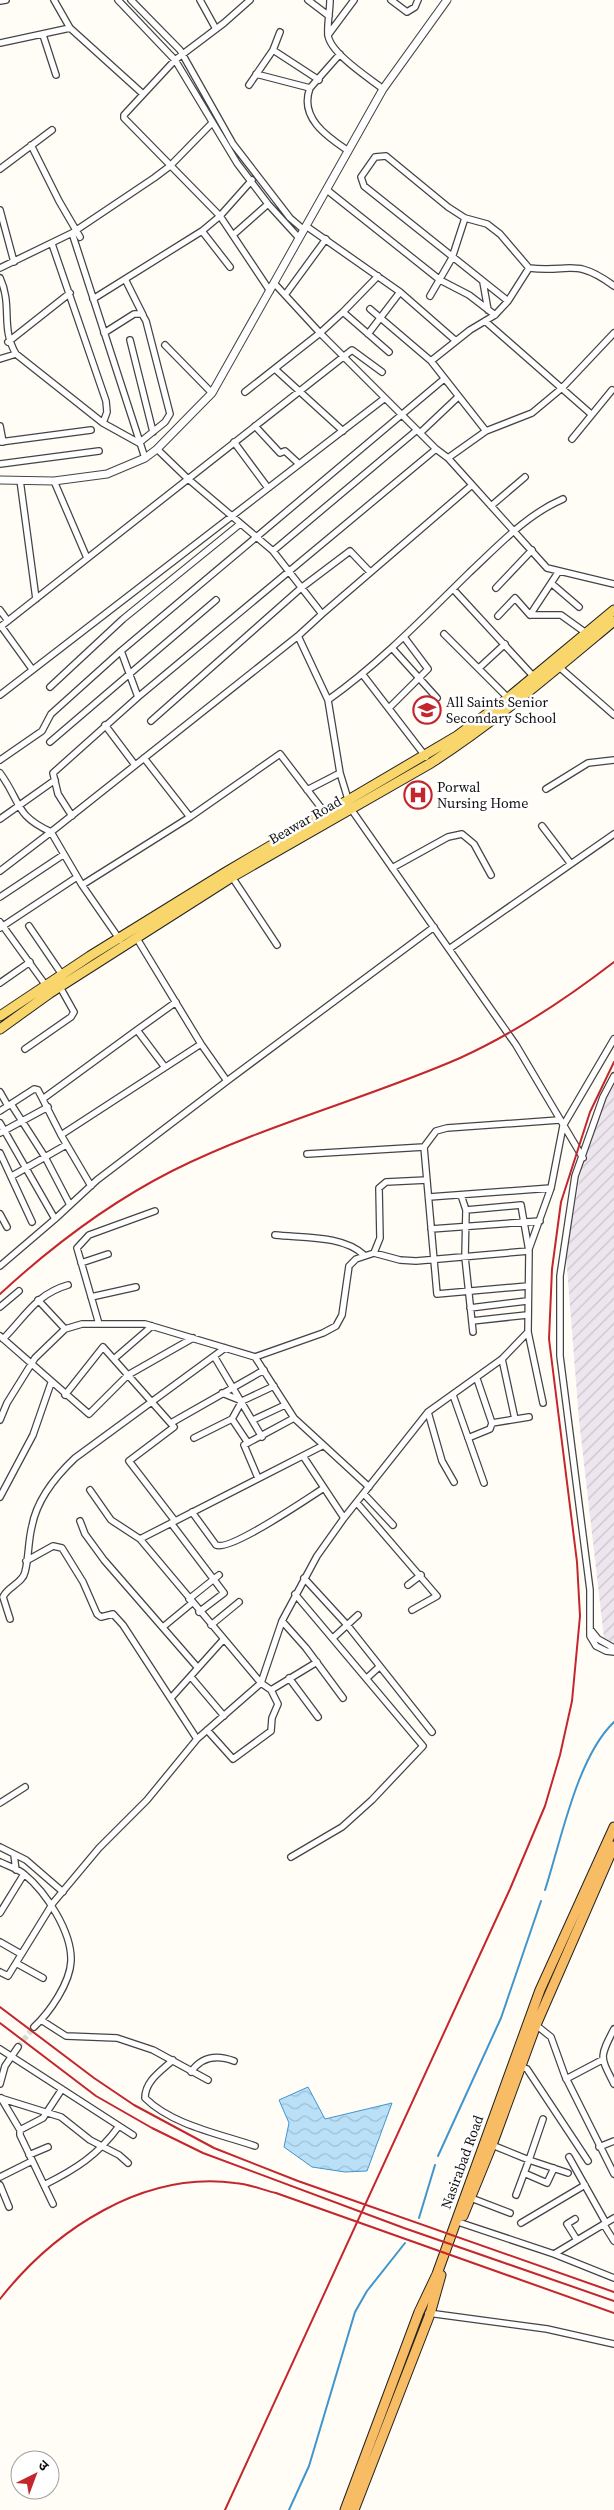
<svg xmlns="http://www.w3.org/2000/svg" width="614" height="2510" font-family="'Source Serif 4','Noto Sans Devanagari',serif">
<style>
.industrial{fill:url(#industrial-furrows)}
.water{fill:url(#water-waves);stroke:#3f96cf}
.lines{fill:none;stroke-linecap:round;stroke-linejoin:round}
.stream{stroke:#3f96cf;stroke-width:2}
.minor-tunnel{stroke:#dbdad3;stroke-width:5.5;stroke-dasharray:5.5 3;stroke-linecap:butt}
.minor-casing{stroke:#444;stroke-width:8}
.tertiary-casing{stroke:#444;stroke-width:9}
.primary-casing{stroke:#222;stroke-width:11}
.trunk-casing{stroke:#222;stroke-width:11}
.minor{stroke:#fff;stroke-width:5.5}
.tertiary{stroke:#fff;stroke-width:7}
.primary{stroke:#f9d66b;stroke-width:9}
.trunk{stroke:#f7bc64;stroke-width:9}
.rail{stroke:#c4262e;stroke-width:2}
.labels{text-anchor:middle;dominant-baseline:central;stroke-width:5;stroke-linejoin:round;paint-order:stroke}
.poi-label{font-size:14px;fill:#111;stroke:#fff;text-anchor:start}
.street-label{font-size:14px;fill:#111;stroke:#fff}
</style>
<defs>
<pattern id="industrial-furrows" width="10" height="10" patternUnits="userSpaceOnUse" patternTransform="scale(1.25)"><rect width="10" height="10" fill="#eee6ef"/><path d="M-1 1l2-2M0 10L10 0M9 11l2-2" fill="none" stroke="#cbc4cc"/></pattern>
<pattern id="water-waves" width="16" height="10" patternUnits="userSpaceOnUse" patternTransform="scale(1.25)"><rect width="16" height="10" fill="#b9e0f7"/><path d="M0 5q4-4 8 0t8 0" fill="none" stroke="#9ebfd3"/></pattern>
</defs>
<rect width="100%" height="100%" fill="#fffdf5"/>
<path class="industrial" d="M614 1086V1643L604 1638 579 1420 566 1255 583 1158 603 1105Z"/>
<path class="water" d="M308 2087 325 2119 392 2103 367 2171 345 2172 312 2167 284 2147 289 2123 279 2100Z"/>
<g class="lines">
<path class="stream" d="M545 1890C561 1841 577 1757 614 1722
M438 2156 501 2018 541 1901
M419 2218 435 2165
M289 2510 309 2466 355 2312 367 2291 405 2243"/>
<path class="minor-tunnel" d="M18 2047 34 2027"/>
<g class="minor-casing">
<path id="minor" d="M54 0 70 28 143 94
M118 0 175 60 237 163 268 204 299 238
M131 0 180 50 233 144 290 218 304 230
M200 0 216 29
M250 0 224 23 175 60 124 115V118L220 216 270 291
M308 0 329 16
M330 0C330 11 327 24 328 35 330 53 369 78 383 89
M391 0 407 12 415 7 418 0
M0 1 6 0
M43 35 56 75
M328 35 354 0
M0 43 70 28
M273 50 319 80
M256 74 310 88C299 117 326 136 347 150
M249 85 273 50 280 32
M310 88 340 54
M31 145 59 201 80 237
M0 169 52 130
M327 190 440 280 469 295 495 315
M0 210 14 262
M306 226 400 292 456 341
M202 231 230 267
M72 233 145 458
M233 235 268 204
M52 244 106 401 107 412 103 423
M0 268 72 233 154 178 170 166 212 123
M378 276 343 312 389 352
M0 278C13 306 0 327 16 354L103 423 139 443 165 422 170 414 146 321 142 314H134L104 333
M125 279 143 315
M483 282 488 310
M274 283 320 333 436 449 448 458 547 568 614 584
M285 295 326 239
M430 296 452 258 465 218
M93 299 202 231 220 216 252 180
M508 301 364 186 361 177 375 157 386 156 448 207 465 218 487 224 500 234 529 268C570 273 575 257 614 286
M370 309 431 361 486 431
M485 321 591 414
M368 334 400 292
M130 340 153 432
M8 342 70 293
M165 345 212 393
M0 359 16 354
M431 361 470 330 495 315 508 301 529 268
M275 369 343 431
M245 392 320 333 343 312
M0 426 3 442
M255 426 280 453 285 451 298 463
M420 433 458 397
M572 439 612 390
M0 442 91 430
M234 442 268 488
M157 449 187 478 273 551 322 614 298 636 328 700 340 773 351 809 516 1045 583 1158
M448 458 486 431 532 413 562 388 614 333
M0 464 99 451
M20 480 36 599
M54 481 87 558
M491 506 525 477
M273 551 417 430
M559 571 530 615H561L586 633
M551 583 579 607
M496 588 532 550
M453 589 534 677
M0 610 8 621
M322 614 472 485
M498 616 515 598 530 615
M1 626 32 669
M0 627 352 350 382 372
M444 634 508 698
M392 648 437 698
M558 666 614 715
M479 668 505 644
M363 675 426 757
M50 687 123 619 240 524
M0 695 385 398
M138 697 436 449
M328 700C380 663 424 617 470 572 499 545 526 515 563 499
M390 707 428 669 404 637
M151 721 301 588 350 551 370 572
M105 725 135 765
M50 742 216 600
M144 758 190 817
M0 760 42 731 51 714 121 651 444 379
M0 773C22 803 14 815 51 832L0 871
M546 789 588 763 614 760
M307 790 340 773
M72 816 58 794 53 773 138 697 121 651
M0 819 55 780
M542 826 571 864
M392 868 448 837 462 834 474 844 491 875
M232 877 277 945
M82 885 190 817 280 754 325 813
M0 897 63 855
M0 922 47 987
M29 926 63 976
M0 928 77 877
M120 940 82 885 51 832 298 636
M449 949 614 834
M0 983 30 962
M137 1030 176 1002
M25 1049 71 1017 74 1012 60 987
M614 1076 603 1097 575 1176 560 1276V1356L590 1590V1636L596 1646 606 1651 614 1652
M227 1081 434 927
M0 1092 8 1106
M44 1098 137 1030 164 1066
M11 1104 45 1157 70 1205
M0 1111 34 1089 38 1090 61 1135 91 1186
M0 1123 55 1219
M0 1133 48 1107
M61 1135 201 1044
M0 1153 32 1222
M307 1154 424 1147
M12 1176 66 1145
M461 1195 466 1210
M429 1197 551 1188
M0 1214 7 1227
M431 1229 540 1221
M275 1235C303 1238 343 1235 364 1255
M529 1249 551 1188 563 1126 614 1039
M374 1253 380 1238 379 1188 386 1182 427 1180
M81 1263 108 1254
M0 1266 55 1219 97 1180 227 1081 201 1044 136 937
M528 1286 437 1294 424 1147 436 1131 447 1128 559 1120
M91 1297 136 1287
M38 1300 65 1329
M0 1307 19 1291
M470 1308 527 1301
M472 1321 527 1315
M99 1324 77 1248 89 1235 155 1211
M473 1332 465 1257 466 1210 521 1205 529 1251 528 1332 543 1403
M0 1336 89 1414 128 1375 193 1338
M3 1339C25 1317 36 1294 68 1285
M214 1356 262 1437
M255 1357 294 1418 369 1487
M115 1358 152 1326
M502 1359 515 1419
M477 1379 492 1423 529 1417
M222 1393 242 1401 232 1419
M65 1395 103 1347 174 1427 129 1461 175 1521
M453 1395 484 1483
M242 1401 274 1386
M428 1412 442 1461 454 1482
M0 1420 7 1403 35 1358 65 1329 82 1324H145L255 1357 323 1333 336 1326 342 1315 349 1266 356 1259 374 1253 400 1260 416 1261 529 1251
M253 1420 285 1405
M171 1423 264 1370
M194 1438 232 1419 248 1443
M468 1438 490 1429 492 1423
M303 1456 344 1518
M258 1478 244 1445 294 1418
M90 1490 111 1520 140 1539 261 1683 271 1690 317 1662
M364 1494 393 1525
M0 1497 33 1435 51 1383
M357 1503 437 1596 412 1610
M192 1512 216 1545C230 1552 308 1498 324 1488
M80 1521 85 1534 104 1560 198 1668
M171 1523 224 1593 199 1612
M140 1539 322 1446
M26 1561 53 1546 62 1548 83 1582 97 1614 101 1617 113 1614 123 1625 197 1739
M304 1578 348 1626 432 1732
M408 1585 421 1575
M189 1599 219 1575
M10 1619 3 1597C7 1587 23 1583 25 1572 29 1557 28 1541 32 1526 37 1499 56 1476 75 1458L225 1348
M282 1621 306 1648 343 1698
M211 1625 239 1602
M163 1627 192 1603
M590 1629 598 1639 614 1648
M333 1638 358 1615
M191 1677 224 1716
M289 1678 318 1717
M367 1678 379 1667
M171 1698 223 1640
M207 1730 233 1759 271 1731 272 1718 278 1704 271 1690
M0 1803 25 1787
M0 1847 26 1860 63 1892
M14 1855 16 1870
M291 1857 342 1827 372 1800 423 1746 295 1594
M0 1862C8 1866 18 1869 24 1874 46 1892 72 1932 71 1961 70 1983 50 2012 34 2027
M0 1913 24 1874
M0 1942 21 1954
M16 1963 43 1978
M0 1972 8 1976 53 1903 99 1848 147 1800 197 1739 261 1683 282 1621 317 1556 344 1518 428 1412 502 1359 528 1332
M41 2020 66 2036 117 2038 153 2050 208 2080
M536 2025 551 2037 565 2076 614 2174
M614 2029C599 2058 600 2056 614 2084
M0 2049 133 2135
M173 2060C161 2071 145 2081 145 2098 172 2125 220 2134 255 2146
M522 2067 527 2069 588 2161
M191 2072C202 2056 218 2055 234 2061
M566 2079 602 2060
M0 2084 5 2066 18 2047
M0 2098 61 2117 90 2140 119 2155 128 2163
M1 2098 20 2130
M492 2145 529 2160 543 2119
M599 2147 614 2141
M29 2155 48 2147
M569 2157 606 2223
M524 2173 547 2183 554 2168
M0 2177 32 2161
M0 2185 9 2207
M44 2185C76 2169 98 2155 119 2126
M516 2195 529 2160 568 2173
M471 2198 510 2213
M53 2204 20 2135V2130L43 2118 62 2089
M614 2218 554 2254 614 2278
M575 2219 567 2224 577 2240
M455 2221 554 2254
M521 2223 585 2185
M604 2225 614 2241
M428 2313 547 2329 614 2344"/>
</g>
<g class="tertiary-casing">
<path id="tertiary" d="M0 480 54 481 107 474 145 458 157 449 212 393 383 89 447 0"/>
</g>
<g class="primary-casing">
<path id="primary" d="M0 1016 90 956 226 872 457 736 502 703 614 610
M0 1029 50 993 232 877 431 763C496 721 554 671 614 621"/>
</g>
<g class="trunk-casing">
<path id="trunk" d="M463 2216 492 2145 536 2025 614 1846
M345 2510 419 2312 437 2274 540 1990 614 1827
M354 2510 430 2314 441 2275"/>
</g>
<use href="#minor" class="minor"/>
<use href="#tertiary" class="tertiary"/>
<use href="#primary" class="primary"/>
<use href="#trunk" class="trunk"/>
<path class="rail" d="M0 1294C51 1247 109 1203 172 1171 264 1125 366 1099 460 1058 515 1033 566 999 614 962
M0 2007 94 2078 134 2105 214 2148 298 2181 614 2292
M0 2023 96 2096 152 2128 203 2153 404 2228 614 2301
M0 2299C55 2229 143 2171 235 2183 249 2184 263 2190 276 2193L614 2313
M225 2510 510 1889 545 1806 560 1755 572 1701 580 1616 577 1562 549 1339 552 1269 561 1202 590 1112 614 1062"/>
</g>
<defs>
<g id="school-ring" transform="scale(1.4375)"><circle r="9.5" fill="#fff" stroke="#c4262e" stroke-width="1.5"/><path d="M0-5L7-2L0 1L-7-2ZM-4 1L0 2.5L4 1V4Q0 6-4 4Z" fill="#c4262e"/></g>
<g id="hospital-ring" transform="scale(1.4375)"><circle r="9.5" fill="#fff" stroke="#c4262e" stroke-width="1.5"/><path d="M-5-5h3v3.5h4V-5h3V5h-3V1.5h-4V5h-3Z" fill="#c4262e"/></g>
</defs>
<g fill-rule="evenodd">
<use href="#school-ring" x="427" y="710"/>
<use href="#hospital-ring" x="418" y="795"/>
</g>
<g class="labels">
<g class="poi-label">
<text x="446" y="702">All Saints Senior<tspan x="446" dy="16">Secondary School</tspan></text>
<text x="437" y="787">Porwal<tspan x="437" dy="16">Nursing Home</tspan></text>
</g>
<g class="street-label">
<text transform="translate(305 820) rotate(-30)">Beawar Road</text>
<text transform="translate(462 2162) rotate(-70)">Nasirabad Road</text>
</g>
</g>
<g transform="translate(35 2475) rotate(42)"><circle r="24" fill="#ffffff" stroke="#a0a0a0"/>
<path d="M0-4L9 19L0 12L-9 19Z" fill="#c4262e"/>
<text y="-8" font-size="14" font-weight="bold" text-anchor="middle" fill="#111111">उ</text>
</g>
</svg>
